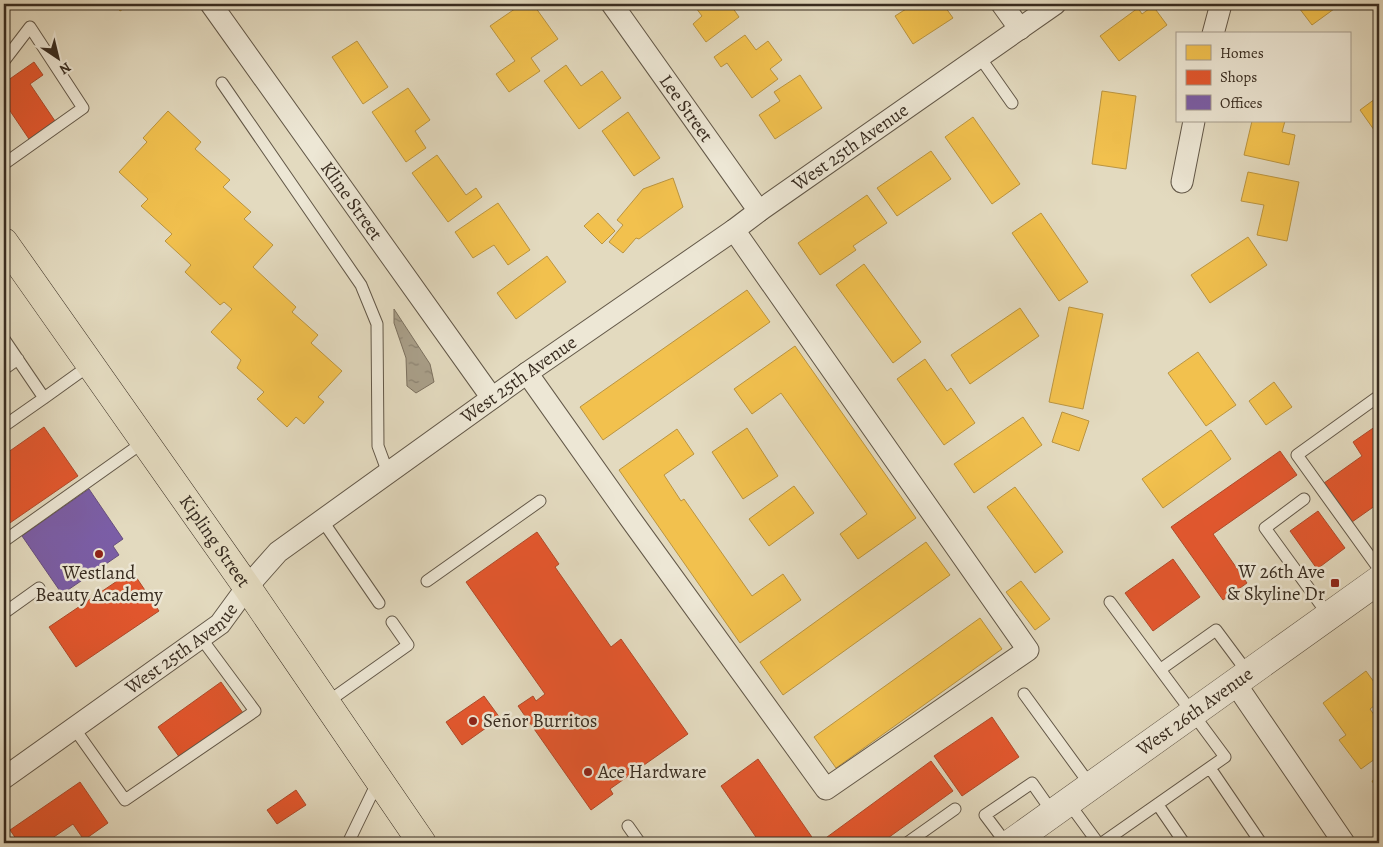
<svg xmlns="http://www.w3.org/2000/svg" width="1383" height="847" font-family="Alegreya,serif">
<style>
.water{fill:url(#water-ripples);stroke:#7c715f}
.homes{fill:#f2c14e;stroke:#ba9440}
.shops{fill:#e4572e;stroke:#b04a2a}
.offices{fill:#7b5ea7;stroke:#674f7e}
.lines{fill:none;stroke-linecap:round;stroke-linejoin:round}
.service-casing{stroke:#635848;stroke-width:13}
.minor-casing{stroke:#635848;stroke-width:23}
.tertiary-casing{stroke:#635848;stroke-width:29}
.primary-casing{stroke:#382c20;stroke-width:29}
.service{stroke:#ede7d5;stroke-width:11}
.minor{stroke:#ede7d5;stroke-width:21}
.tertiary{stroke:#ede7d5;stroke-width:28}
.primary{stroke:#e3dabf;stroke-width:28}
.poi-dot{fill:#8f2418;stroke:#ede7d5;stroke-width:2}
.labels{text-anchor:middle;dominant-baseline:central;stroke-width:5;stroke-linejoin:round;paint-order:stroke}
.street-label{font-size:19px;fill:#382c20;stroke:#ede7d5}
.poi-label{font-size:19px;fill:#382c20;stroke:#ede7d5;text-anchor:start}
</style>
<defs>
<pattern id="water-ripples" width="26" height="14" patternUnits="userSpaceOnUse" patternTransform="scale(1.25)"><rect width="26" height="14" fill="#a99f89"/><path d="M2 4q2-2 4 0t4 0M15 11q2-2 4 0t4 0" fill="none" stroke="#8b8270"/></pattern>
</defs>
<rect width="100%" height="100%" fill="#e3dabf"/>
<filter id="stains"><feTurbulence type="fractalNoise" baseFrequency=".004" numOctaves="4"/><feColorMatrix values="0 0 0 0 .2 0 0 0 0 .09 0 0 0 0 .02 0 0 0 .5 -.17"/></filter>
<radialGradient id="worn" r=".72"><stop offset=".6" stop-color="#630" stop-opacity="0"/><stop offset="1" stop-color="#630" stop-opacity=".3"/></radialGradient>
<path class="water" d="M394 309 430 364 434 382 416 393 407 386 406 358 394 323Z"/>
<path class="homes" d="M114 4H131L120 11Z
M434 4H445L438 9Z
M522 4H533L558 39 531 58 540 71 509 92 496 74 515 61 490 26Z
M693 4H730L739 17 706 42 693 24 702 16Z
M914 4H943L953 18 913 44 895 16Z
M1296 4H1331L1334 9 1312 25Z
M1153 6 1167 25 1119 61 1100 36 1138 8 1142 14Z
M745 35 756 50 768 41 782 60 770 69 778 79 752 98 727 63 721 67 714 57Z
M357 41 388 87 363 104 332 57Z
M566 65 581 86 602 71 621 98 579 129 544 81Z
M800 75 822 108 775 139 759 115 780 101 774 92Z
M408 88 430 120 415 131 426 148 406 162 372 112Z
M1102 91 1136 96 1126 169 1092 164Z
M1379 96V137L1360 110Z
M168 111 201 142 195 149 230 180 223 187 251 212 244 219 273 245 253 267 296 307 292 312 318 335 311 343 342 371 318 397 324 402 304 424 296 417 287 427 257 399 264 392 237 368 241 360 211 332 232 309 224 302 220 305 185 272 191 265 165 241 172 234 141 206 148 199 119 172 147 142 143 138Z
M628 112 660 158 634 176 602 131Z
M973 117 1020 184 992 204 945 137Z
M1252 121H1285L1282 132 1295 135 1289 165 1244 155Z
M931 151 951 179 897 216 877 188Z
M437 155 466 195 476 188 482 197 448 222 412 173Z
M1248 172 1299 182 1287 241 1257 235 1264 205 1241 201Z
M673 178 683 207 639 239 636 238 623 253 609 242 623 225 617 220 643 189Z
M867 195 887 223 853 246 856 250 820 275 798 243Z
M498 203 530 250 508 265 494 245 473 258 455 232Z
M598 213 615 231 602 244 584 226Z
M1041 213 1088 282 1059 301 1012 233Z
M1248 237 1267 265 1210 303 1191 275Z
M547 256 566 282 516 319 497 293Z
M864 264 921 342 893 363 836 285Z
M747 290 770 322 603 440 580 407Z
M1069 307 1103 314 1083 409 1049 402Z
M1020 308 1039 336 970 384 951 355Z
M795 346 916 518 858 559 840 534 867 514 781 393 752 414 734 389Z
M1198 352 1236 405 1206 426 1168 373Z
M925 359 947 391 951 388 975 423 944 445 897 379Z
M1274 382 1292 407 1266 425 1249 401Z
M1062 412 1089 421 1079 451 1052 442Z
M1023 417 1042 445 974 493 954 464Z
M747 428 778 476 743 499 712 452Z
M677 429 694 454 664 475 681 501 684 499 752 596 783 574 801 600 740 643 619 470Z
M1211 430 1231 459 1163 508 1142 479Z
M794 486 814 513 769 546 749 519Z
M1015 487 1063 552 1035 573 987 507Z
M926 542 950 575 783 695 760 662Z
M1021 581 1050 619 1035 630 1006 592Z
M980 618 1002 649 836 768 814 737Z
M1366 671 1379 689V702L1370 709 1379 722V756L1361 769 1339 740 1346 735 1323 703Z
M1379 777V793L1372 781Z"/>
<path class="shops" d="M34 62 43 75 30 84 55 121 29 139 4 102V83Z
M1379 424V503L1352 522 1324 483 1362 456 1353 442Z
M44 427 78 476 4 527V455Z
M1280 451 1297 475 1213 534 1247 583 1223 600 1171 527Z
M1318 511 1345 548 1317 569 1290 531Z
M537 532 559 564 555 567 611 647 621 639 688 734 610 789 613 794 591 810 518 706 533 696 536 701 545 694 466 582Z
M1173 559 1200 597 1153 631 1125 593Z
M132 571 159 611 76 667 49 627Z
M221 682 243 713 180 758 158 727Z
M484 696 500 718 462 745 446 722Z
M992 717 1019 757 962 796 934 756Z
M758 759 816 843H759H760L721 786Z
M931 761 953 791 881 843H826L823 840Z
M80 782 108 823 84 840 73 824 45 843H19L10 830Z
M296 790 306 805 277 824 267 810Z"/>
<path class="offices" d="M89 489 123 539 113 546 119 555 62 594 22 536Z"/>
<g class="lines">
<g class="service-casing">
<path id="service" d="M979 56 1012 103
M4 61 30 27 83 108 4 164
M222 83 361 285 377 324 378 446 388 473
M4 339 44 398 90 365
M4 369 18 359
M1379 396 1297 455 1379 569
M4 426 44 398
M1304 499 1265 528 1329 616
M322 520 379 603
M4 541 145 441
M427 581 540 501
M4 613 39 588
M1161 669 1216 630 1248 673
M1024 694 1091 786
M326 703 408 645 392 622
M74 728 125 800 255 711 201 638
M1210 768 1261 843
M1068 802 1098 843
M1158 805 1184 843
M628 826 640 843
M348 843 378 781
M907 843 955 809
M1006 843 985 815 1032 783 1053 813
M1102 843 1225 757 1110 602"/>
</g>
<g class="minor-casing">
<g id="minor">
<path id="s1" d="M211 4 492 398"/>
<path id="s2" d="M612 4 759 211"/>
<path d="M1002 4 1020 29"/>
<path d="M1213 34 1221 4"/>
<path d="M1182 182 1194 121"/>
<path d="M527 373 629 517 826 789 1028 650 734 230"/>
<path d="M1235 683 1344 843"/>
<path id="s3" d="M4 778 220 624 247 587 278 552 527 373 734 230 759 211 1055 4"/>
</g>
</g>
<g class="tertiary-casing">
<g id="tertiary">
<path id="s4" d="M1011 843 1379 580"/>
</g>
</g>
<g class="primary-casing">
<g id="primary">
<path id="s5" d="M4 242 247 587 422 843"/>
</g>
</g>
<use href="#service" class="service"/>
<use href="#minor" class="minor"/>
<use href="#tertiary" class="tertiary"/>
<use href="#primary" class="primary"/>
</g>
<g class="poi-dot">
<circle cx="99" cy="554" r="5"/>
<rect x="1330" y="578" width="10" height="10" rx="2.5"/>
<circle cx="473" cy="721" r="5"/>
<circle cx="588" cy="772" r="5"/>
</g>
<g class="labels">
<g class="street-label">
<text stroke="none"><textPath href="#s2" startOffset="128">Lee Street</textPath></text>
<text stroke="none"><textPath href="#s3" startOffset="1059">West 25th Avenue</textPath></text>
<text stroke="none"><textPath href="#s1" startOffset="242">Kline Street</textPath></text>
<text stroke="none"><textPath href="#s3" startOffset="654">West 25th Avenue</textPath></text>
<text stroke="none"><textPath href="#s5" startOffset="366">Kipling Street</textPath></text>
<text stroke="none"><textPath href="#s3" startOffset="220">West 25th Avenue</textPath></text>
<text stroke="none"><textPath href="#s4" startOffset="226">West 26th Avenue</textPath></text>
</g>
<g class="poi-label">
<text x="1325" y="572" text-anchor="end">W 26th Ave<tspan x="1325" dy="22">&amp; Skyline Dr</tspan></text>
<text x="99" y="573" text-anchor="middle">Westland<tspan x="99" dy="22">Beauty Academy</tspan></text>
<text x="483" y="721">Señor Burritos</text>
<text x="598" y="772">Ace Hardware</text>
</g>
</g>
<rect width="1383" height="847" fill="none" stroke="#e3dabf" stroke-width="20"/>
<rect x="5" y="5" width="1373" height="837" fill="none" stroke="#382c20" stroke-width="2.5"/>
<rect x="10" y="10" width="1363" height="827" fill="none" stroke="#382c20"/>
<rect x="1176" y="32" width="175" height="90" fill="#ede7d5" stroke="#a59c8d"/>
<rect x="1186" y="45" width="25" height="15" fill="#f2c14e" stroke="#a59c8d"/>
<text x="1220" y="58" font-size="15" fill="#382c20">Homes</text>
<rect x="1186" y="70" width="25" height="15" fill="#e4572e" stroke="#a59c8d"/>
<text x="1220" y="82" font-size="15" fill="#382c20">Shops</text>
<rect x="1186" y="95" width="25" height="15" fill="#7b5ea7" stroke="#a59c8d"/>
<text x="1220" y="108" font-size="15" fill="#382c20">Offices</text>
<g transform="translate(58 58) rotate(145)" stroke="#ede7d5" stroke-width="4" paint-order="stroke">
<path d="M0-4L9 19L0 12L-9 19Z" fill="#382c20"/>
<text y="-8" font-size="14" font-weight="bold" text-anchor="middle" fill="#382c20">N</text>
</g>
<rect width="100%" height="100%" filter="url(#stains)"/>
<rect width="100%" height="100%" fill="url(#worn)"/>
</svg>
